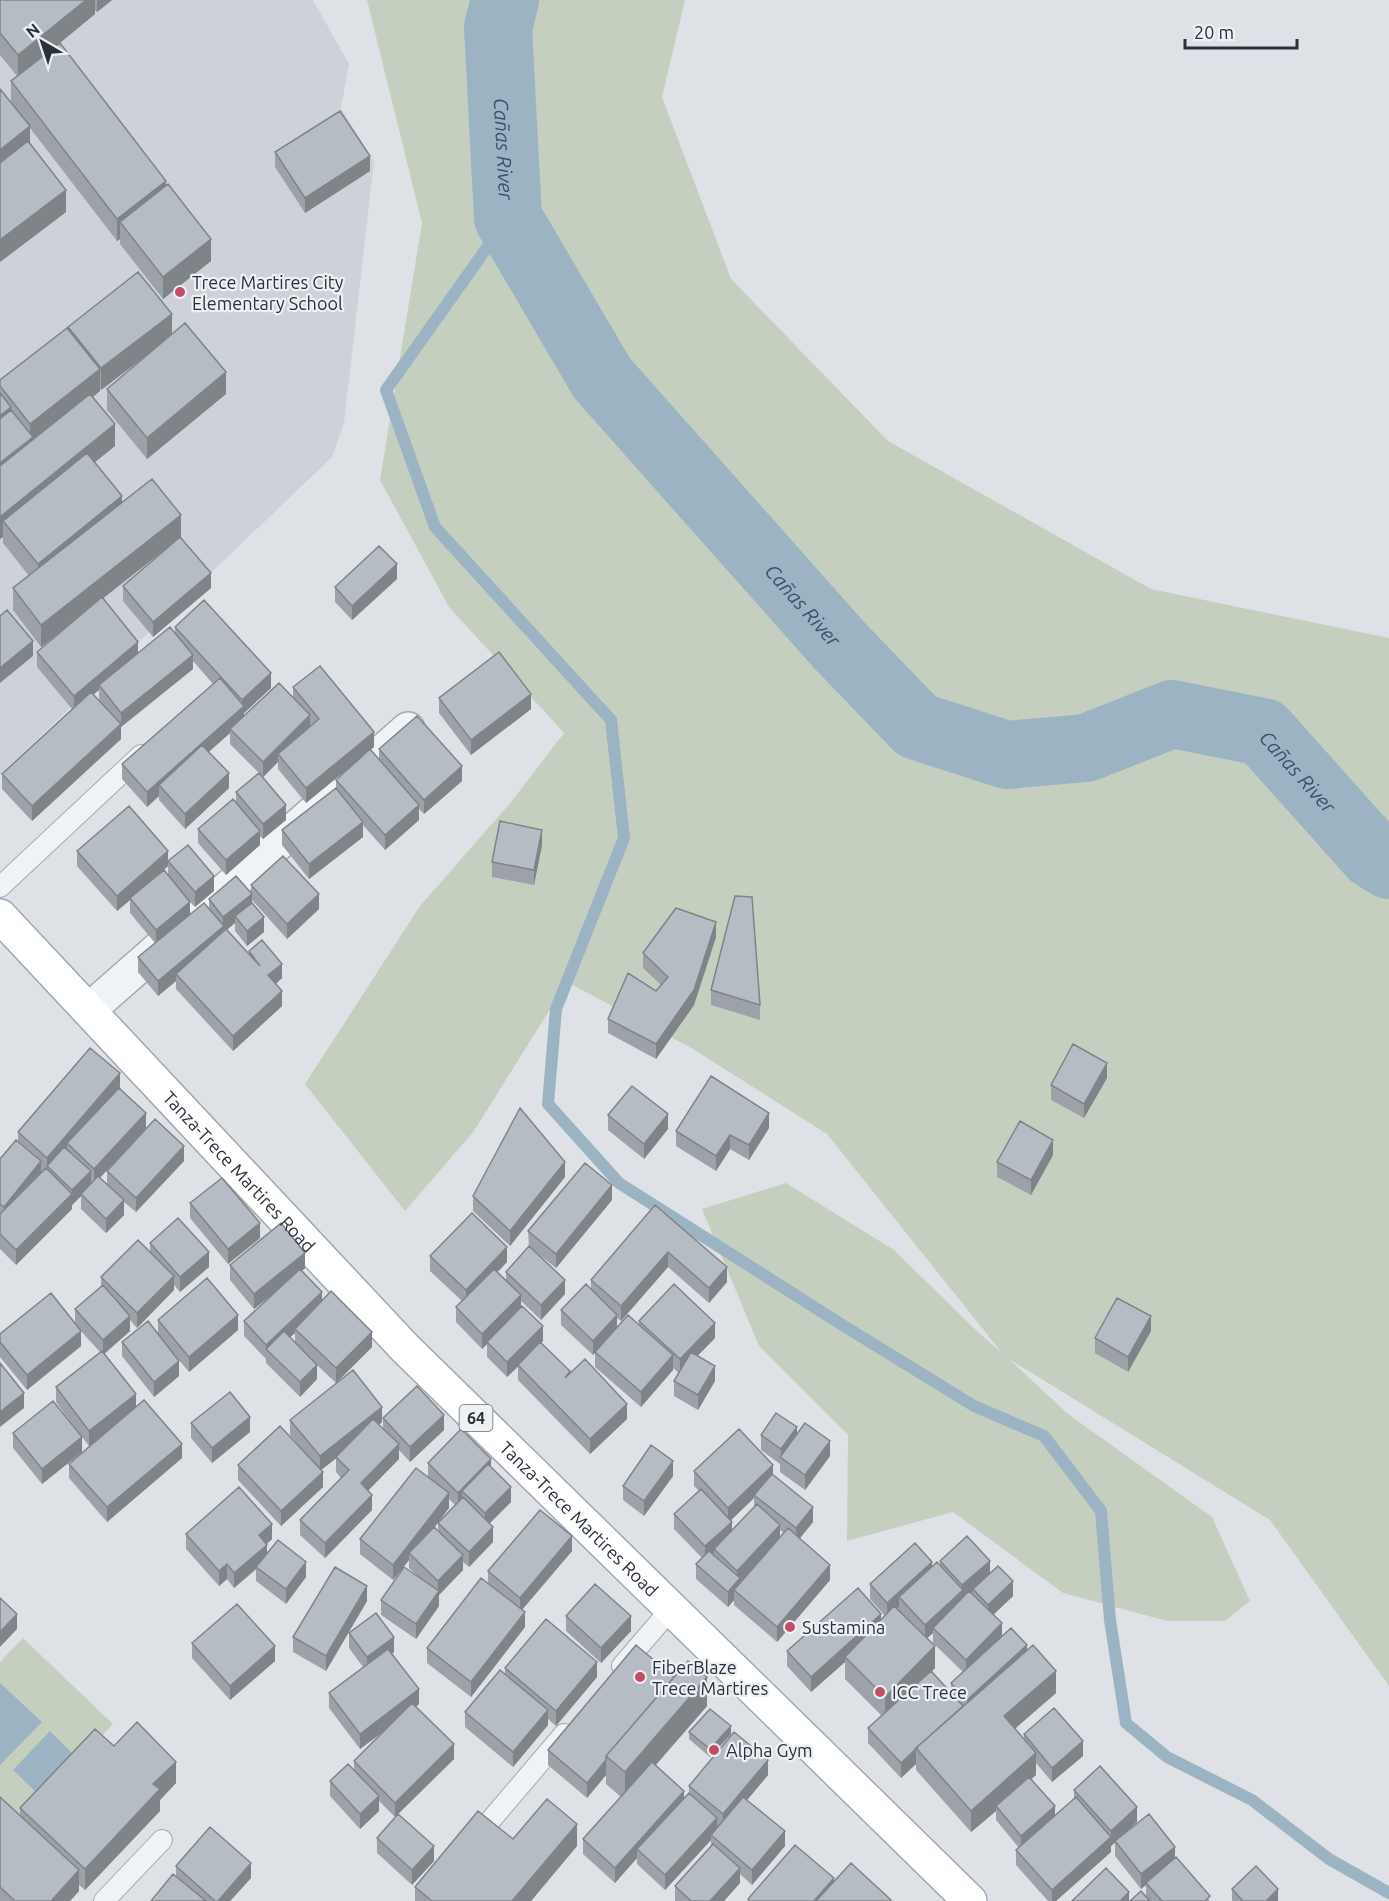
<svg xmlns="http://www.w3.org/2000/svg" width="1389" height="1901" font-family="Ubuntu,sans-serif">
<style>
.built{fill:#cdd2d8}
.green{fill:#c5cfc0}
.water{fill:#9cb3c3}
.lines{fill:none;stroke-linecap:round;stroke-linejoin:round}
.stream{stroke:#9cb3c3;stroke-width:12}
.river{stroke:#9cb3c3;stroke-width:68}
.lane-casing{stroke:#a4a9b0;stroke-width:22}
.street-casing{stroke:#a4a9b0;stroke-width:36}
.primary-casing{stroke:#9fa8b1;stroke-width:36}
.lane{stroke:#f0f3f5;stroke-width:20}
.street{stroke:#f0f3f5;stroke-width:33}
.primary{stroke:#fff;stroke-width:33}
.wall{fill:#9da2a8;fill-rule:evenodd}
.shaded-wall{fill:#7f8488}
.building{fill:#b6bcc3;stroke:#7f8488;stroke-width:1.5}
.poi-dot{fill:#c14d6a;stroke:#edf1f4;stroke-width:2}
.labels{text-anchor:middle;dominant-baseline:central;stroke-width:4.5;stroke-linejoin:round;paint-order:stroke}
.shield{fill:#edf1f4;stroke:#646b73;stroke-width:1.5}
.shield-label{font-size:16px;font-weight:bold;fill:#29313c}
.poi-label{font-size:18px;fill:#29313c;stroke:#edf1f4;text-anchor:start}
.street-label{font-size:18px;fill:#29313c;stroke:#edf1f4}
.water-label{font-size:20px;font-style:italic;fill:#37536c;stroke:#edf1f4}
</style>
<rect width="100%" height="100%" fill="#dee2e6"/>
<path class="built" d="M0 0H313L349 64 341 108 374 161 344 423 332 457 0 775Z"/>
<path class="green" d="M367 0H685L662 97 731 279 888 441 1151 589 1389 638V1686L1270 1520 1009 1359 1068 1414 1212 1517 1250 1601 1225 1621H1167L1063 1593 953 1512 847 1541 848 1435 759 1346 702 1209 786 1183 894 1250 979 1333 1002 1353 827 1134 693 1049 567 982 474 1131 405 1211 305 1084 420 906 511 802 564 733 449 607 380 480 422 223Z
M23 1638 113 1724 16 1825 0 1809V1662Z"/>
<path class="water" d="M0 1683 42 1722 0 1765Z
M50 1731 73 1754 37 1793 13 1770Z"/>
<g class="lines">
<path class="stream" d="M508 218 386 390 435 527 611 720 624 838 556 1009 548 1104 619 1183 844 1326 974 1406 1044 1436 1101 1511 1110 1620 1126 1723 1167 1757 1252 1800 1329 1859 1389 1893"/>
<path class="river" id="s1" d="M505 0 498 28 508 218 602 378 840 646 917 726 1007 755 1086 748 1172 714 1263 732 1373 855 1389 865"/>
<g class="lane-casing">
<path id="lane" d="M0 887 141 755
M622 1666 671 1609
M490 1821 564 1734
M104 1901 162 1840"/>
</g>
<g class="street-casing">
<path id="street" d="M89 1010 408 729"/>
</g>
<g class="primary-casing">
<g id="primary">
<path id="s2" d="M0 916 405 1348 970 1901"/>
</g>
</g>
<use href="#lane" class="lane"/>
<use href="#street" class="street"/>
<use href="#primary" class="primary"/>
</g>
<path class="wall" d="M0 0H112L97 12 95 10V14L54 48 166 186 211 261 163 299 120 244V239L117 241 30 128V143L66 212 0 262 11 102V81L17 76 0 55Z
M275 152 370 171 305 213 275 167Z
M68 327 172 334 226 394 147 459 107 410V389L150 352 101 390 100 388V391L93 397 115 446 95 462 122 503 181 537 211 588 153 637 123 601V586L173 543 103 598 138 653 175 633V627L271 688 244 713V716L293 698V687L374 747 370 750 379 760V749L462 781 424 814 419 809V820L385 850 363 825V837L309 879 282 845V830L336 788V780L361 758 306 803 278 769V762L263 777 286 820 263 839 260 836V845L226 875 198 843V829L236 802V792L259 773 230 744V733L209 752 229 788 185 829 159 800V796L147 807 122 779V764L213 684 193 661V669L121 727V739L32 821 2 789V774L72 709 37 667V652L74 620 41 647 13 610V588L29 576 3 543V537L0 539V380L68 329ZM99 690V700L94 694Z
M397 579 352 620 335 602V587Z
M439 698 531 709 471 755 439 713Z
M542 845 534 885 492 877V862Z
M77 851 168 861 214 891 195 907 190 902V914L209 909V899L251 894V885L319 909 287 939 252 900V903L264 932 247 946 235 931V923L226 930 249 954V951L282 978 276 984 282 1006 233 1051 176 989V981L158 996 138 972V957L155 943 130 913V900L117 911 77 866ZM168 866V875L164 870Z
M716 937 694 1005 656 1059 608 1033V1019L656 991 661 985 643 968V953Z
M711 990 760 1005V1020L711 1005Z
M1107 1078 1084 1118 1051 1100V1085Z
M120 1088 146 1128 184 1161 136 1212 124 1202V1215L106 1233 81 1209V1196L72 1205V1209L16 1265 0 1249V1159L18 1142V1132ZM122 1154 107 1171V1184L100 1178Z
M608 1115 668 1129 644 1159 608 1130Z
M769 1128 749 1160 730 1149 716 1171 676 1146V1131Z
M1053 1155 1031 1195 997 1177V1162Z
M565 1177 510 1246 473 1211V1196Z
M612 1200 556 1268 537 1253 565 1294 541 1320 521 1301V1307L543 1341 541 1343 570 1373 627 1419 590 1454 518 1380V1367L507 1377 487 1357V1344L482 1349 456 1322V1307L462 1301 430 1271V1256L507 1262 497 1272 506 1280V1272L529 1247 528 1231Z
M190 1203 260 1238 228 1264 190 1218Z
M655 1205 727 1282 709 1303 668 1267 621 1321 617 1318V1326L639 1325V1321L715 1338 697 1356 715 1381 698 1410 674 1396V1381L679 1373 673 1368V1370L641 1407 595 1367V1353L593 1355 561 1325V1310L591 1289V1280Z
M150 1243 209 1267 180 1292 174 1285V1290L137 1328 130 1320V1331L104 1354 136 1407 182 1458 107 1522 69 1478V1464L89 1446 56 1402V1387L100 1352 79 1329 81 1346 27 1390 0 1357V1334L75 1323V1309L101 1286V1277L150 1251Z
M230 1265 305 1268 302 1271 322 1300 372 1347 336 1383 317 1365V1379L300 1397 266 1363V1359L244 1336V1321L278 1290 254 1309 230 1280ZM295 1333V1342L290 1337Z
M158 1320 238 1330 189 1372 170 1349 179 1376 154 1397 122 1356V1342L158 1334Z
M1151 1331 1128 1372 1095 1353V1338Z
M383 1418 444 1430 410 1462 399 1450V1459L368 1490 372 1510 325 1558 300 1535V1520L341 1478 336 1472V1458L321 1470 323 1487 281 1526 238 1480V1465L304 1452 290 1435V1420L382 1422 379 1425 383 1429Z
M191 1423 250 1432 212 1463 191 1438Z
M13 1433 82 1452 42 1484 13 1448Z
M761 1435H797L830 1456 805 1490 780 1472V1464L761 1450Z
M428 1463 491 1467 511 1502 490 1523 493 1542 469 1567 463 1562V1570L439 1595V1606L416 1639 381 1615V1600L421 1579 409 1568V1560L393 1580 360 1554V1539L428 1477ZM449 1499 455 1505 439 1521 449 1508ZM438 1523V1531L435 1527Z
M694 1471 773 1475 813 1522 800 1538 830 1580 777 1642 734 1605V1600L728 1607 696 1579V1564L702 1558 674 1529V1514L699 1491 694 1486ZM754 1498V1507L732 1530 731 1520ZM780 1530 784 1533 780 1537Z
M673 1476 644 1516 623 1500V1486Z
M186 1534 272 1539 267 1544V1552L306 1577 286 1604 256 1581V1569L234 1588 227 1579 219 1586 186 1549Z
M572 1551 522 1610 525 1627 471 1697 427 1663V1648L488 1584V1571Z
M940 1561 990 1573 1013 1596 993 1615 1002 1637 1027 1651 1056 1693 1015 1729 1024 1739V1734L1083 1756 1052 1782 1036 1763V1775L1031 1779 1055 1815 1074 1799V1790L1137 1822 1128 1830 1175 1858 1210 1901H1130L1146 1897V1885L1141 1889 1115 1856V1843L1111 1846V1852L1056 1901H1048L1016 1865V1850L1019 1848 996 1820V1811L971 1832 916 1770V1764L901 1778 868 1743V1728L882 1716 845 1679V1662L811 1692 787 1666V1651L881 1620 885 1616 870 1599V1584L940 1565ZM933 1633V1643L963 1672 951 1683V1693L932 1671 935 1668 927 1638Z
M367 1601 326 1671 293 1652V1637Z
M566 1616 631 1631 601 1663 566 1631Z
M349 1633 394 1652 392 1653 419 1704 416 1707 454 1759 395 1817 379 1801V1811L360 1829 330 1796V1781L354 1770V1761L386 1730 360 1749 329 1708V1693L363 1667 349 1648Z
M192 1643 275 1661 230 1700 192 1658Z
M505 1668 597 1677 556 1726 548 1719V1725L513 1767 465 1727V1712L505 1674Z
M707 1706 656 1765 684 1798 689 1793V1786L768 1775 747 1800 785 1846 752 1885 740 1874V1883L724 1901H675V1886L711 1847V1840L665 1890 637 1864V1858L615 1883 583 1854V1839L621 1797 606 1784V1775L587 1798 548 1765V1750Z
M689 1732 731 1734 710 1757 689 1739Z
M114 1746 176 1783 160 1800V1811L85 1890 79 1885V1891L70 1901H0V1797L20 1816V1808Z
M377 1838 434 1861 412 1885 377 1853Z
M577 1846 531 1901H415V1887Z
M176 1866 251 1878 230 1901H151L176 1876Z
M1232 1889 1278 1901H1232Z"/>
<path class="shaded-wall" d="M86 0H95V14L18 77V55Z
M97 0H112L97 12Z
M30 126V148L0 172V150Z
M370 156V171L305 213V198Z
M166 181V203L120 222V239L117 241V219Z
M66 190V212L0 262V240Z
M211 239V261L163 299V277Z
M172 314V336L101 390V368Z
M100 369V391L33 444 0 485V463L30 439V424Z
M226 372V394L147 459V438Z
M11 407V429L0 438V416Z
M115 424V446L10 530 3 521V537L0 539V517Z
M122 496V518L38 586V564Z
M181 515V537L41 647V625Z
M397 564V579L352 620V606Z
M211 573V588L153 637V622Z
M33 641V656L0 683V668Z
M138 642V657L99 685V690L74 711V696Z
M193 655V669L121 727V739L32 821V806L121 725V713Z
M271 673V688L244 713V721L230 729V733L164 791 159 785V796L147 807V792L242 708V700Z
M531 694V709L471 755V740Z
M310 715V730L278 754V762L263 777V762Z
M374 732V747L306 803V788Z
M462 766V781L424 814V800Z
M229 773V788L185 829V814Z
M286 805V820L263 839V824Z
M419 805V820L385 850V835Z
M363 822V837L309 879V864Z
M542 830V845L534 885V870Z
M260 831V845L226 875V860Z
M168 851V866L131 899 130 898V900L117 911V896Z
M214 876V891L195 907V892Z
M252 894V909L235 916V923L176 974V981L158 996V981L223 927V917Z
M319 894V909L287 939V924Z
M190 902V916L156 945V930Z
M264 917V932L247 946V931Z
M716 922V937L694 1005 656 1059V1044Z
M282 964V978L268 990V975Z
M282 991V1006L233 1051V1036Z
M1107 1063V1078L1084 1118V1104Z
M120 1073V1088L70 1146 67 1143V1149L47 1166V1158Z
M146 1113V1128L94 1184V1169Z
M769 1113V1128L749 1160V1145Z
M668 1114V1129L644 1159V1144Z
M730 1135V1149L716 1171V1156Z
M1053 1140V1155L1031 1195V1180Z
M184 1146V1161L136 1212V1198Z
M41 1161V1176L4 1222V1207Z
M565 1162V1177L510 1246V1231Z
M91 1171V1186L81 1194V1196L72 1205V1190Z
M612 1185V1200L556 1268V1254Z
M72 1194V1209L16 1265V1250Z
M124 1200V1215L106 1233V1219Z
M260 1223V1238L228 1264V1249Z
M507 1247V1262L466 1305V1290Z
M209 1252V1267L180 1292V1277Z
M668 1252V1267L621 1321V1306Z
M305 1253V1268L254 1309V1294Z
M727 1267V1282L709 1303V1288Z
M174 1276V1290L137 1328V1313Z
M565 1280V1294L541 1320V1305Z
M322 1292V1307L295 1329V1333L272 1354 266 1349V1359V1345Z
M521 1295V1310L487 1342V1344L482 1349V1334Z
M238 1315V1330L189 1372V1357Z
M617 1315V1330L595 1352V1353L593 1355V1341Z
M130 1316V1331L103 1355V1340Z
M1151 1316V1331L1128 1372V1357Z
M715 1323V1338L680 1374V1359Z
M543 1326V1341L507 1377V1362Z
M81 1331V1346L27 1390V1375Z
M372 1332V1347L336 1383V1368Z
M673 1355V1370L641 1407V1392Z
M179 1361V1376L154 1397V1382Z
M317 1365V1379L300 1397V1382Z
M715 1366V1381L698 1410V1395Z
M24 1393V1408L0 1427V1412Z
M136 1394V1409L89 1446V1431Z
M627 1404V1419L590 1454V1439Z
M382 1407V1422L320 1471V1456Z
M444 1415V1430L410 1462V1447Z
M250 1417V1432L212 1463V1448Z
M797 1427V1442L781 1458V1449Z
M82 1437V1452L42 1484V1469Z
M830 1441V1456L805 1490V1475Z
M182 1444V1458L107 1522V1507Z
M399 1444V1459L361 1498V1483Z
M491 1459V1474L462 1491V1503L458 1508V1493Z
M673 1461V1476L644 1516V1501Z
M773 1465V1480L754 1495V1498L728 1523V1508Z
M323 1472V1487L281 1526V1511Z
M511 1487V1502L485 1528V1513Z
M449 1493V1508L412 1556 409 1553V1560L393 1580V1565Z
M372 1495V1510L325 1558V1543Z
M813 1507V1522L796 1543V1528Z
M732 1522V1536L714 1549V1553L705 1561V1546Z
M272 1524V1539L259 1550V1535Z
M780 1525V1540L740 1582V1593L734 1590V1600L728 1607V1592L737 1582V1571Z
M493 1527V1542L469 1567V1552Z
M572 1536V1551L520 1612V1598Z
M267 1545V1560L256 1567V1569L234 1588V1573Z
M463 1555V1570L439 1595V1606L416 1639V1624L438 1592V1581Z
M990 1561V1576L973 1589V1591L933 1628V1633L925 1640V1625L962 1591V1585Z
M306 1562V1577L286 1604V1589Z
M932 1562V1577L899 1597V1607L887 1618V1603Z
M227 1564V1579L219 1586V1571Z
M830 1565V1580L777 1642V1627Z
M1013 1581V1596L988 1620V1605Z
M367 1586V1601L326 1671V1656Z
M525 1612V1627L471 1697V1682Z
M17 1614V1629L0 1647V1632Z
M881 1614V1629L845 1657V1662L811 1692V1677Z
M631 1616V1631L601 1663V1648Z
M1002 1623V1638L966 1675V1660Z
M394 1637V1652L367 1672V1657Z
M1027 1645V1660L967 1715V1700Z
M275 1646V1661L230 1700V1686Z
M935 1646V1668L885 1719V1697Z
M597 1662V1677L556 1726V1711Z
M1056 1671V1693L1004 1738V1716Z
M707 1677V1706L625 1800V1772Z
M419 1689V1704L360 1749V1734Z
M548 1710V1725L513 1767V1752Z
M731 1726V1734L710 1757V1749Z
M1083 1741V1756L1052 1782V1768Z
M454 1744V1759L395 1817V1803Z
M916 1749V1764L901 1778V1763Z
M1036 1753V1775L998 1808 996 1806V1811L971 1832V1811Z
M606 1760V1775L587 1798V1783Z
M768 1760V1775L723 1829V1814Z
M176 1762V1783L160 1800V1811L85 1890V1869L153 1784Z
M684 1791V1806L637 1849V1858L615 1883V1868Z
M379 1796V1811L360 1829V1814Z
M1055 1806V1821L1021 1851V1836Z
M1137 1807V1822L1111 1846V1831Z
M717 1818V1833L711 1835V1840L665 1890V1875Z
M577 1824V1846L531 1901H512Z
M785 1831V1846L752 1885V1870Z
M1111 1837V1852L1056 1901H1052V1890Z
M434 1846V1861L412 1885V1870Z
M1175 1847V1862L1146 1883V1885L1141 1889V1874Z
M251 1863V1878L230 1901H218Z
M740 1868V1883L724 1901H710Z
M79 1870V1891L70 1901H51Z
M834 1878V1893L827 1901H814Z
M1278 1889V1901H1266Z
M1129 1892V1901H1120Z"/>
<path class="building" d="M0 0H86L18 55 0 33Z
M60 43 166 181 117 219 11 81Z
M0 89 30 126 0 150Z
M340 111 370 156 305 198 275 152Z
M28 141 66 190 0 240V163Z
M168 184 211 239 163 277 120 222Z
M138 272 172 314 101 368 68 327Z
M185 323 226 372 147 438 107 389Z
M67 328 100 369 30 424 0 386V380Z
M0 393 11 407 0 416Z
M90 394 115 424 0 517V466Z
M11 410 33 437 0 463V419Z
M87 453 122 496 38 564 3 521Z
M152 479 181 515 41 625 13 588Z
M180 537 211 573 153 622 123 586Z
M379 546 397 564 352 606 335 587Z
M102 597 138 642 74 696 37 652Z
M204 600 271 673 242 700 175 627Z
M7 610 33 641 0 668V616Z
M170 627 193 655 121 713 99 685Z
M499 652 531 694 471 740 439 698Z
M320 666 374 732 306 788 278 754 319 719 293 687Z
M220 678 244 706 147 792 122 764Z
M279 683 310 715 263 762 230 729Z
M91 692 121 724 32 806 2 774Z
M417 716 462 766 424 800 379 749Z
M202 745 229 773 185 814 159 785Z
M370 749 419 805 385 835 336 780Z
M259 773 286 805 263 824 236 792Z
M336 788 363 822 309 864 282 830Z
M233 799 260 831 226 860 198 829Z
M129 806 168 851 117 896 77 851Z
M500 821 542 830 534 870 492 862Z
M188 845 214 876 195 892 168 861Z
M283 856 319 894 287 924 251 885Z
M164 870 190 902 156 930 130 898Z
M236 876 252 894 223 917 209 899Z
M735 896 752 897 760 1005 711 990Z
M204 903 224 926 158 981 138 957Z
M252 903 264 917 247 931 235 916Z
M676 908 716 922 694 990 656 1044 608 1019 628 973 656 991 668 977 643 953Z
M226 929 260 966 249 951 262 940 282 964 268 975 282 991 233 1036 176 974Z
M1073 1044 1107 1063 1084 1104 1051 1085Z
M90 1048 120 1073 47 1158 18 1132Z
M711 1076 769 1113 749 1145 730 1135 716 1156 676 1131Z
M632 1086 668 1114 644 1144 608 1115Z
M119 1088 146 1113 94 1169 67 1143Z
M520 1108 565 1162 510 1231 473 1196Z
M155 1119 184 1146 136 1198 107 1171Z
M1020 1121 1053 1140 1031 1180 997 1162Z
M16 1140 41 1161 4 1207 0 1204V1159Z
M64 1147 91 1171 72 1190 47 1166Z
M585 1163 612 1185 556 1254 528 1231Z
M46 1168 72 1194 16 1250 0 1234V1214Z
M98 1176 124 1200 106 1219 81 1194Z
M222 1178 260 1223 228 1249 190 1203Z
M655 1205 727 1267 709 1288 668 1252 621 1306 591 1280Z
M472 1213 507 1247 466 1290 430 1256Z
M178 1218 209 1252 180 1277 150 1243Z
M281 1223 305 1253 254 1294 230 1265Z
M138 1240 174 1276 137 1313 101 1277Z
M529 1246 565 1280 541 1305 506 1272Z
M300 1269 322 1292 266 1345 244 1321Z
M494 1269 521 1295 482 1334 456 1307Z
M207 1278 238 1315 189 1357 158 1320Z
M586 1284 617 1315 593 1341 561 1310Z
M674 1284 715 1323 680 1359 639 1321Z
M103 1285 130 1316 103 1340 75 1309Z
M331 1291 372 1332 336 1368 295 1329Z
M51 1293 81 1331 27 1375 0 1342V1334Z
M1117 1298 1151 1316 1128 1357 1095 1338Z
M522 1306 543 1326 507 1362 487 1342Z
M628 1315 673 1355 641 1392 595 1352Z
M148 1321 179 1361 154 1382 122 1342Z
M284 1331 317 1365 300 1382 266 1349Z
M540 1342 570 1371 565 1378 585 1359 627 1404 590 1439 518 1365Z
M102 1351 136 1394 89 1431 56 1387Z
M691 1352 715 1366 698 1395 674 1381Z
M0 1363 24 1393 0 1412Z
M353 1370 382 1407 320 1456 290 1420Z
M417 1386 444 1415 410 1447 383 1418Z
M230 1392 250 1417 212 1448 191 1423Z
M144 1400 182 1444 107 1507 69 1464Z
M53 1401 82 1437 42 1469 13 1433Z
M776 1413 797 1427 781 1449 761 1435Z
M373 1419 399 1444 361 1483 372 1495 325 1543 300 1520 349 1470 336 1457Z
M805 1423 830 1441 805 1475 780 1457Z
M280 1426 323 1472 281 1511 238 1465Z
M461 1429 491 1459 458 1493 428 1463Z
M739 1429 773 1465 728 1508 694 1471Z
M651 1445 673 1461 644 1501 623 1486Z
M488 1464 511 1487 485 1513 462 1491Z
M416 1468 449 1493 393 1565 360 1539Z
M772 1474 813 1507 796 1528 754 1495Z
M239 1487 272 1524 259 1535 267 1545 234 1573 227 1564 219 1571 186 1534Z
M701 1489 732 1522 705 1546 674 1514Z
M463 1497 493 1527 469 1552 438 1523Z
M757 1504 780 1525 737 1571 714 1549Z
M540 1510 572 1536 520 1598 488 1571Z
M434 1527 463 1555 438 1581 409 1553Z
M788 1528 830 1565 777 1627 734 1590Z
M967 1536 990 1561 962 1585 940 1561Z
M278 1540 306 1562 286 1589 256 1567Z
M915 1543 932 1562 887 1603 870 1584Z
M709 1551 740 1578 728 1592 696 1564Z
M937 1562 963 1590 925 1625 899 1597Z
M998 1566 1013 1581 988 1605 973 1589Z
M335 1567 367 1586 326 1656 293 1637Z
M404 1567 439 1591 416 1624 381 1600Z
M481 1578 525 1612 471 1682 427 1648Z
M595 1584 631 1616 601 1648 566 1616Z
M858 1588 881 1614 811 1677 787 1651Z
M969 1591 1002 1623 966 1660 933 1628Z
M0 1598 17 1614 0 1632Z
M237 1604 275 1646 230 1686 192 1643Z
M894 1606 935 1646 885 1697 845 1657Z
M376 1613 394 1637 367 1657 349 1633Z
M546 1619 597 1662 556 1711 505 1668Z
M1011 1628 1027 1645 967 1700 951 1683Z
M636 1645 674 1677 606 1756V1760L587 1783 548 1750Z
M1033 1645 1056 1671 1004 1716 1036 1753 971 1811 916 1748Z
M388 1649 419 1689 360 1734 329 1693Z
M688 1661 707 1677 625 1772 606 1756Z
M500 1670 548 1710 513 1752 465 1712Z
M931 1671 963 1706 916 1748H917L901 1763 868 1728Z
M412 1703 454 1744 395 1803 354 1761Z
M1054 1708 1083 1741 1052 1768 1024 1734Z
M710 1709 731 1726 710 1749 689 1732Z
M137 1722 176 1762 153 1784 160 1789 85 1869 20 1808 95 1729 114 1746Z
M734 1732 768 1760 723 1814 689 1786Z
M652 1762 684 1791 615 1868 583 1839Z
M348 1764 379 1796 360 1814 330 1781Z
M1100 1766 1137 1807 1111 1831 1074 1790Z
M1029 1777 1055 1806 1021 1836 996 1806Z
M689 1793 717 1818 665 1875 637 1849Z
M0 1797 79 1870 51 1901H15L0 1887Z
M743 1797 785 1831 752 1870 711 1835Z
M1076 1797 1111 1837 1052 1890 1016 1850Z
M547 1799 577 1824 512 1901H432L415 1887 478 1811 513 1839Z
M398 1814 434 1846 412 1870 377 1838Z
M1149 1814 1175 1847 1141 1874 1115 1841Z
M210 1827 251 1863 218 1901H215L176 1866Z
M713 1844 740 1868 710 1901H691L675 1886Z
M795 1845 834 1878 814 1901H750L748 1899Z
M1176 1857 1210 1896 1205 1901H1162L1146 1883Z
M851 1863 891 1900 890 1901H816Z
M1256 1866 1278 1889 1266 1901H1243L1232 1889Z
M1106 1868 1129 1892 1120 1901H1072Z
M173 1874 206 1901H151Z
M1141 1891 1150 1901H1130Z"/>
<g class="poi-dot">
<circle cx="180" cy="292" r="6"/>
<circle cx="790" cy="1627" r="6"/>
<circle cx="640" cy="1677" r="6"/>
<circle cx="880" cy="1692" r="6"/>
<circle cx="714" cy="1750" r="6"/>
</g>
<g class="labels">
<rect class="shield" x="459.5" y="1405" width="33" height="26" rx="4.5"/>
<g class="shield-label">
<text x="476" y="1418">64</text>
</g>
<g class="poi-label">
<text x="192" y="282">Trece Martires City<tspan x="192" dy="21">Elementary School</tspan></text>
<text x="802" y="1627">Sustamina</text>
<text x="652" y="1667">FiberBlaze<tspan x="652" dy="21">Trece Martires</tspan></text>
<text x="892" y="1692">ICC Trece</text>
<text x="726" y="1750">Alpha Gym</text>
</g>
<g class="street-label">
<text stroke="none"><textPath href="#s2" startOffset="350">Tanza-Trece Martires Road</textPath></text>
<text stroke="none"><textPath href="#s2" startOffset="836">Tanza-Trece Martires Road</textPath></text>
</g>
<g class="water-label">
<text stroke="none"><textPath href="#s1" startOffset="150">Cañas River</textPath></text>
<text stroke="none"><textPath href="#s1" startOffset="708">Cañas River</textPath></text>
<text stroke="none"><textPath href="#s1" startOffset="1286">Cañas River</textPath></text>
</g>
</g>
<g transform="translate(42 42) rotate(321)" stroke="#edf1f4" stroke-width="4.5" paint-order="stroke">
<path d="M0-4.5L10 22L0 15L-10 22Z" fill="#29313c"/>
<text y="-9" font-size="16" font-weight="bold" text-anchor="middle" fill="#29313c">N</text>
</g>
<path d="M1185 39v9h112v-9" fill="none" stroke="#29313c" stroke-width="3"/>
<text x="1194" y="39" font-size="18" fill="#29313c" stroke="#edf1f4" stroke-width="4.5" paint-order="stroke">20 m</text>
</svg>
